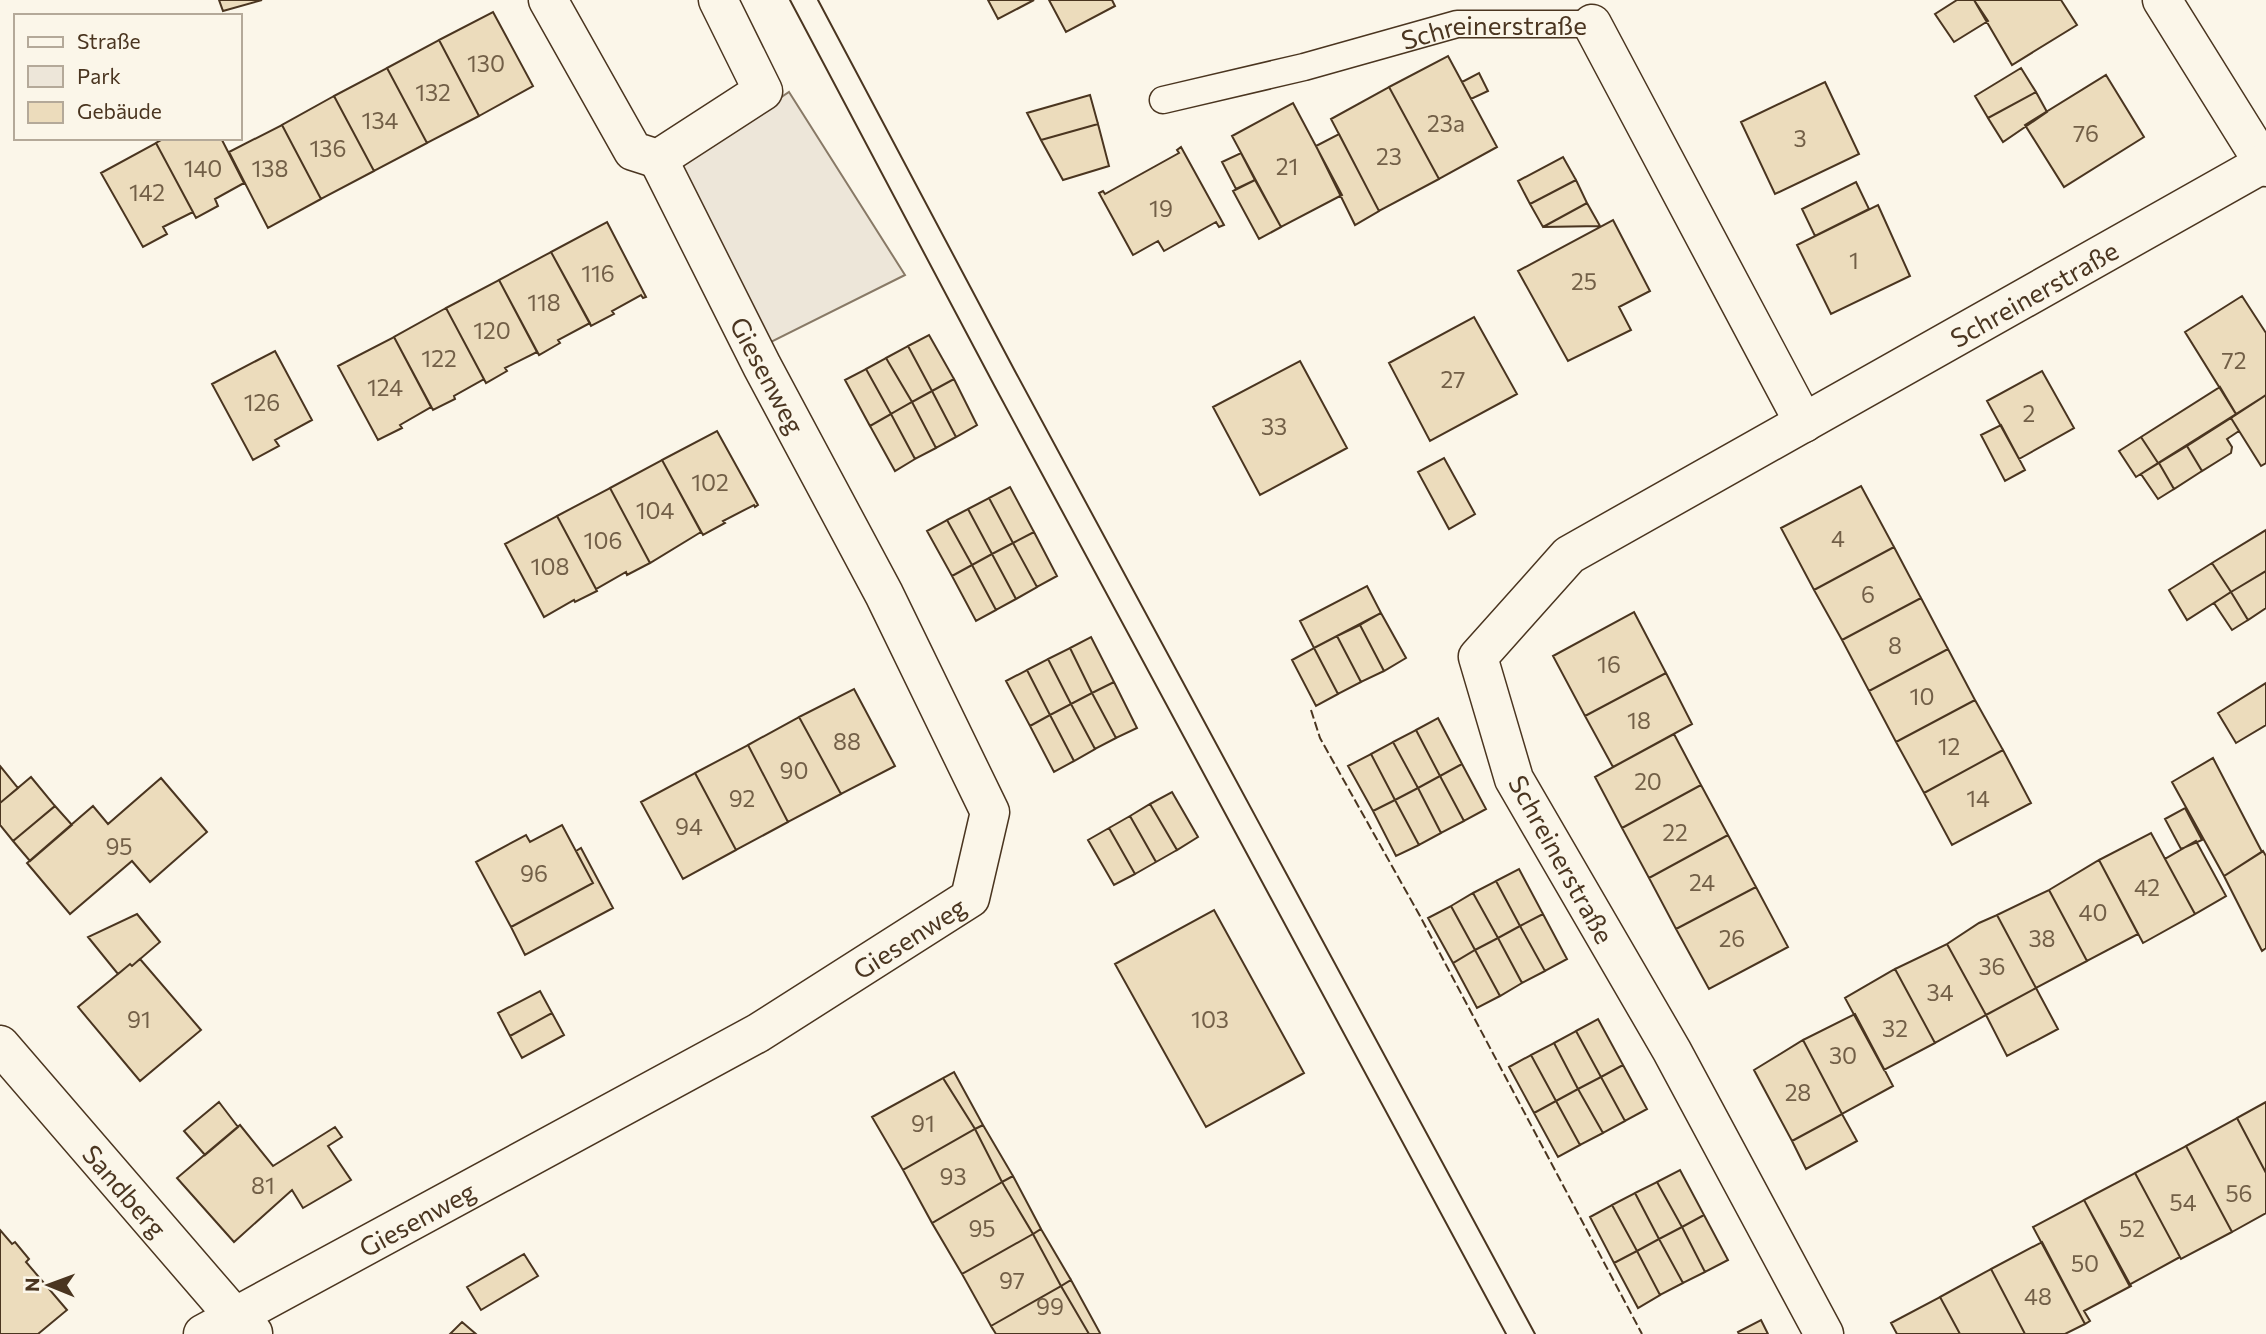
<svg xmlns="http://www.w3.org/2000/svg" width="2266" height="1334" font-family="Commissioner,sans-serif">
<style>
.green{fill:#ede6d9;stroke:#887966;stroke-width:2}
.building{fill:#ecdcbc;stroke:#4a3520;stroke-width:2}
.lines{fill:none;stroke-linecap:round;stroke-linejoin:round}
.service-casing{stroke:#4a3520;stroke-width:29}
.minor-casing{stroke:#4a3520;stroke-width:41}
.service{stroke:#fbf6e9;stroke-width:26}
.minor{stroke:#fbf6e9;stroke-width:38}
.tram{stroke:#4a3520;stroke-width:2}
.fence{stroke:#4a3520;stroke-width:2;stroke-dasharray:9 3.5;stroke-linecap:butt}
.labels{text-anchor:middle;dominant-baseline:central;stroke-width:5;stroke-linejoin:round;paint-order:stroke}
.number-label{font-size:23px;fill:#725f47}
.street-label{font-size:26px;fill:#4a3520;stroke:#fbf6e9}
</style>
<rect width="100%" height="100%" fill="#fbf6e9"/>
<path class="green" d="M789 92 905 275 767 344 676 168Z"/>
<path class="building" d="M219 0H262L223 11Z
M988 0H1034L998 19Z
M1049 0H1112L1115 6 1066 32Z
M1957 0H1974L1988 21 1954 42 1935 14Z
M1974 0H2061L2077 25 2012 65Z
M493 12 533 86 479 116 439 40Z
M439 40 479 116 427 143 387 68Z
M1448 56 1497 147 1439 179 1389 87Z
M387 68 427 143 374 171 334 96Z
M2021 68 2036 92 1988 118 1975 96Z
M1479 73 1488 91 1471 99 1462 82Z
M2106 75 2144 137 2064 187 2025 125Z
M1825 82 1859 154 1775 194 1741 122Z
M1389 87 1439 179 1379 211 1331 119Z
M2036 92 2047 112 2003 142 1988 118Z
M1090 95 1098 124 1041 140 1027 113Z
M334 96 374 171 321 199 282 125Z
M1293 103 1342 195 1281 227 1232 136Z
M1098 124 1109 166 1063 180 1041 140Z
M282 125 321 199 268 228 229 152Z
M1339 134 1379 211 1355 225 1316 146Z
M165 138H221L244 183 215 199 218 206 196 218 156 143Z
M156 143 193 212 163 227 167 234 143 247 101 173Z
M1181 147 1224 225 1219 227 1216 222 1164 251 1158 241 1133 255 1099 193 1103 191 1105 194 1179 153 1177 150Z
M1241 153 1255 180 1236 189 1222 162Z
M1563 157 1576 180 1530 204 1518 181Z
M1255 180 1281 227 1259 239 1233 191Z
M1576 180 1587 203 1543 227 1530 204Z
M1856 182 1869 209 1815 236 1802 209Z
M1587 203 1600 226 1543 227Z
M1878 205 1910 276 1831 314 1797 245Z
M1613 220 1650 291 1619 307 1631 330 1568 361 1518 271Z
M607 222 646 297 643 298 641 295 612 311 614 314 591 326 551 252Z
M551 252 590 323 558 340 560 343 539 355 499 280Z
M499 280 537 352 505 368 507 371 486 383 446 308Z
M2242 296 2266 333V395L2236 414 2185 332Z
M446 308 484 379 454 396 455 399 433 410 394 337Z
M1474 317 1517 394 1430 441 1389 363Z
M929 335 954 379 932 391 908 346Z
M394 337 431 407 400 425 402 428 378 440 338 366Z
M908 346 932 391 912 402 886 358Z
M275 351 312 420 275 440 279 446 253 460 212 384Z
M886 358 912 402 891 414 866 369Z
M1300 361 1347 448 1260 495 1213 407Z
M866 369 891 414 870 426 845 380Z
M2042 371 2074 428 2019 459 1987 401Z
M954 379 977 425 956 437 932 391Z
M2220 387 2236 414 2158 463 2141 437Z
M932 391 956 437 936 448 912 402Z
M2266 395V463L2261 466 2231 418Z
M912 402 936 448 915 459 891 414Z
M891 414 915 459 895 471 870 426Z
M2231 418 2239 431 2227 439 2232 447 2231 453 2202 471 2187 446Z
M2001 425 2025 470 2005 481 1981 435Z
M717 431 758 505 755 507 754 505 723 521 725 523 703 535 662 460Z
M2141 437 2158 463 2136 477 2119 451Z
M2187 446 2202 471 2174 489 2159 463Z
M1444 458 1475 514 1449 529 1418 472Z
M662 460 701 532 650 563 610 488Z
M2159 463 2174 489 2158 499 2141 474Z
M1861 486 1894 547 1814 590 1781 528Z
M1010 487 1034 532 1013 543 989 498Z
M610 488 650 563 627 575 626 572 596 589 557 516Z
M989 498 1013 543 992 554 968 509Z
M968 509 992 554 972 565 947 520Z
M557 516 597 591 575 602 574 600 544 617 505 544Z
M947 520 972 565 952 576 927 531Z
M2266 530V571L2231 592 2212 563Z
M1034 532 1057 576 1037 587 1013 543Z
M1013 543 1037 587 1016 599 992 554Z
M1894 547 1921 598 1842 640 1814 590Z
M992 554 1016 599 996 610 972 565Z
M2212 563 2231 592 2187 620 2169 590Z
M972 565 996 610 976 621 952 576Z
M2266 571V608L2248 620 2231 592Z
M1367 586 1381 613 1314 648 1300 621Z
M2231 592 2248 620 2232 630 2214 603Z
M1921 598 1948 649 1869 691 1842 640Z
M1634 612 1666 673 1585 716 1553 656Z
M1381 613 1406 658 1384 671 1360 625Z
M1360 625 1384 671 1361 682 1337 636Z
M1337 636 1361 682 1338 694 1314 648Z
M1091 637 1114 682 1092 693 1070 648Z
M1070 648 1092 693 1071 704 1048 659Z
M1314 648 1338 694 1316 706 1292 660Z
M1948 649 1975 700 1896 742 1869 691Z
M1048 659 1071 704 1050 715 1027 670Z
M1027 670 1050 715 1030 726 1006 681Z
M1666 673 1692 724 1613 767 1585 716Z
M1114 682 1137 728 1116 738 1092 693Z
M2266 683V725L2236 743 2218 713Z
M854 689 895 766 841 794 799 717Z
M1092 693 1116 738 1095 749 1071 704Z
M1975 700 2003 750 1924 793 1896 742Z
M1071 704 1095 749 1074 761 1050 715Z
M1050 715 1074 761 1054 772 1030 726Z
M799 717 841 794 788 822 748 745Z
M1438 718 1462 764 1440 776 1416 730Z
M1416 730 1440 776 1418 788 1393 742Z
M1674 734 1701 785 1622 828 1595 777Z
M1393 742 1418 788 1395 800 1371 754Z
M748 745 788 822 736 850 695 773Z
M2003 750 2031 803 1952 845 1924 793Z
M1371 754 1395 800 1373 811 1348 766Z
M2213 758 2262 852 2224 876 2172 782Z
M1462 764 1486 809 1464 821 1440 776Z
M0 766 18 788 0 803Z
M695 773 736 850 683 879 641 802Z
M1440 776 1464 821 1441 833 1418 788Z
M31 777 55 806 13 841 0 825V803Z
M161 778 207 832 150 882 132 861 70 914 27 863 93 806 108 824Z
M1701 785 1728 835 1649 878 1622 828Z
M1418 788 1441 833 1419 845 1395 800Z
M1172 792 1198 837 1177 850 1150 804Z
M1395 800 1419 845 1396 856 1373 811Z
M1150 804 1177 850 1156 862 1130 816Z
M55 806 72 825 30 861 13 841Z
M2185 808 2202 840 2181 849 2165 819Z
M1130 816 1156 862 1135 874 1109 828Z
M562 825 593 883 511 927 476 862 526 835 530 842Z
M1109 828 1135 874 1114 885 1088 840Z
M2151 833 2195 914 2143 943 2099 860Z
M1728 835 1756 887 1676 929 1649 878Z
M2196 841 2226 896 2195 914 2165 859Z
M581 848 613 908 525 955 511 927 593 883 576 851Z
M2263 851 2266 856V948L2262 951 2224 876Z
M2099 860 2138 934 2087 961 2049 890Z
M1519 869 1543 914 1520 926 1496 881Z
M1496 881 1520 926 1498 938 1473 893Z
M1756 887 1788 947 1709 989 1676 929Z
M2049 890 2087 961 2036 988 1997 915Z
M1473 893 1498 938 1475 950 1451 906Z
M1451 906 1475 950 1453 963 1428 918Z
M1214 910 1304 1073 1206 1127 1115 964Z
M137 914 160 942 132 966 130 964 118 974 88 937Z
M1543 914 1567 959 1545 971 1520 926Z
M1997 915 2036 988 1986 1015 1947 944 1979 923Z
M1520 926 1545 971 1522 983 1498 938Z
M1498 938 1522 983 1500 996 1475 950Z
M1947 944 1986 1015 1935 1043 1895 969Z
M1475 950 1500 996 1477 1008 1453 963Z
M140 959 201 1030 140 1081 78 1007 130 964 132 966Z
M1895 969 1935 1043 1884 1070 1845 998Z
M2036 988 2058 1029 2007 1056 1986 1015Z
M540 991 552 1013 510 1036 498 1013Z
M552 1013 564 1035 522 1058 510 1036Z
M1855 1014 1893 1086 1842 1114 1803 1040Z
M1598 1019 1623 1065 1601 1077 1576 1031Z
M1576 1031 1601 1077 1578 1089 1554 1043Z
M1803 1040 1842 1114 1792 1141 1754 1070Z
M1554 1043 1578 1089 1556 1101 1531 1055Z
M1531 1055 1556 1101 1534 1113 1509 1067Z
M1623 1065 1647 1109 1625 1121 1601 1077Z
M954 1072 983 1125 975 1129 943 1078Z
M1601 1077 1625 1121 1603 1133 1578 1089Z
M943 1078 975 1129 903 1170 872 1117Z
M1578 1089 1603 1133 1580 1145 1556 1101Z
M1556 1101 1580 1145 1558 1157 1534 1113Z
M219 1102 238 1127 205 1155 184 1131Z
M2266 1102V1173L2237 1118Z
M1842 1114 1857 1141 1806 1169 1792 1141Z
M2237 1118 2266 1173V1213L2232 1232 2186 1146Z
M240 1125 273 1166 335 1127 342 1137 328 1146 351 1180 303 1208 292 1190 234 1242 177 1178Z
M983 1125 1013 1176 1002 1182 975 1129Z
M975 1129 1002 1182 932 1223 903 1170Z
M2186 1146 2232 1232 2181 1259 2135 1173Z
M1680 1170 1704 1215 1682 1227 1657 1182Z
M2135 1173 2180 1257 2129 1285 2084 1200Z
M1013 1176 1041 1229 1033 1234 1002 1182Z
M1002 1182 1033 1234 962 1274 932 1223Z
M1657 1182 1682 1227 1659 1239 1635 1193Z
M1635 1193 1659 1239 1637 1251 1612 1205Z
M2084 1200 2131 1286 2084 1311 2090 1321 2085 1324 2033 1227Z
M1612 1205 1637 1251 1614 1263 1590 1217Z
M1704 1215 1728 1260 1705 1272 1682 1227Z
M1682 1227 1705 1272 1683 1283 1659 1239Z
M1041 1229 1071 1280 1061 1286 1033 1234Z
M0 1230 12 1244 15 1242 29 1259 26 1262 67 1310 38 1334H0Z
M1033 1234 1061 1286 991 1326 962 1274Z
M1659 1239 1683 1283 1660 1295 1637 1251Z
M2042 1242 2085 1324 2065 1334H2025L1991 1269Z
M1637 1251 1660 1295 1638 1308 1614 1263Z
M524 1254 538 1276 481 1310 467 1287Z
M1991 1269 2025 1334H1960L1940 1297Z
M1071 1280 1100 1333 1099 1334H1089L1061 1286Z
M1061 1286 1089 1334H996L991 1326Z
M1940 1297 1960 1334H1897L1891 1323Z
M1761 1320 1768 1334H1739L1738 1332Z
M462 1322 476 1334H450Z"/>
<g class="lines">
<g class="service-casing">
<g id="service">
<path id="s1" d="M1163 100 1304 67 1457 24H1592"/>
</g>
</g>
<g class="minor-casing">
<g id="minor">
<path d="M548 0 633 151 658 159 763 91 718 0"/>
<path d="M2162 0 2266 167"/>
<path d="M1592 24 1804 423"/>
<path id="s2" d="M0 1045 234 1316 253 1333"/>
<path id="s3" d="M203 1334 758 1033 970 898 990 812 884 594 762 366 658 159"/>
<path id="s4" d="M1824 1334 1672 1051 1514 779 1478 657 1569 555 2264 163"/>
</g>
</g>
<use href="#service" class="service"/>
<use href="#minor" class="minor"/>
<path class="tram" d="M790 0 994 385 1506 1334
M818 0 1016 373 1535 1334"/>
<path class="fence" d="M1311 710 1320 738 1420 916 1642 1334"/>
</g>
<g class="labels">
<g class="number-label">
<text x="486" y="63">130</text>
<text x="433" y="92">132</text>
<text x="380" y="120">134</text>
<text x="1446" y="123">23a</text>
<text x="2086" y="133">76</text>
<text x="1800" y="138">3</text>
<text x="328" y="148">136</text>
<text x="1389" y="156">23</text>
<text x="1287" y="166">21</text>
<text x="203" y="168">140</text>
<text x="270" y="168">138</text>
<text x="147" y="192">142</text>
<text x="1161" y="208">19</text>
<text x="1854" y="260">1</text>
<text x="598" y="273">116</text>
<text x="1584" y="281">25</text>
<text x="544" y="302">118</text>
<text x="492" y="330">120</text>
<text x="439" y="358">122</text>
<text x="2234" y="360">72</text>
<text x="1453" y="379">27</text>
<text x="385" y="387">124</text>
<text x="262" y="402">126</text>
<text x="2029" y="413">2</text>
<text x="1274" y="426">33</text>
<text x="710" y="482">102</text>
<text x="655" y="510">104</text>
<text x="1838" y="538">4</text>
<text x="603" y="540">106</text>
<text x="550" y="566">108</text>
<text x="1868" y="594">6</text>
<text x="1895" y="645">8</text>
<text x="1609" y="664">16</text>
<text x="1922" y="696">10</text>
<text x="1639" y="720">18</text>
<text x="847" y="741">88</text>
<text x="1949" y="746">12</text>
<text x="794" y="770">90</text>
<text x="1648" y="781">20</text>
<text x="742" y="798">92</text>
<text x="1978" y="798">14</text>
<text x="689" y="826">94</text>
<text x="1675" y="832">22</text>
<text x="119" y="846">95</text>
<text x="534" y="873">96</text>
<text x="1702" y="882">24</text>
<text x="2147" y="887">42</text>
<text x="2093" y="912">40</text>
<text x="1732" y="938">26</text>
<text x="2042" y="938">38</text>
<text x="1992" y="966">36</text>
<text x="1940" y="992">34</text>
<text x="139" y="1019">91</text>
<text x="1210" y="1019">103</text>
<text x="1895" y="1028">32</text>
<text x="1843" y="1055">30</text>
<text x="1798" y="1092">28</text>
<text x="923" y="1123">91</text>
<text x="953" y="1176">93</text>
<text x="263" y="1185">81</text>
<text x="2239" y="1193">56</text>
<text x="2183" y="1202">54</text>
<text x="982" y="1228">95</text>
<text x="2132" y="1228">52</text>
<text x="2085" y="1263">50</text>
<text x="1012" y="1280">97</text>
<text x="2038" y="1296">48</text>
<text x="1050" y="1306">99</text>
</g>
<g class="street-label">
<text stroke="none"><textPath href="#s1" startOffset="340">Schreinerstraße</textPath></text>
<text stroke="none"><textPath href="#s4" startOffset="1433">Schreinerstraße</textPath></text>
<text transform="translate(768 375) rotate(62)">Giesenweg</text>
<text transform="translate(1562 859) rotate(61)">Schreinerstraße</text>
<text stroke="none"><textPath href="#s3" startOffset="810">Giesenweg</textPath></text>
<text stroke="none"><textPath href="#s2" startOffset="192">Sandberg</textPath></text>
<text stroke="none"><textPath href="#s3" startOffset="243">Giesenweg</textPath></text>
</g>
</g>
<rect x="14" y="14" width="228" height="126" fill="#fbf6e9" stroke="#b4a999" stroke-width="2"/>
<rect x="28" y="37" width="35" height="10" fill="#fbf6e9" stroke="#b4a999" stroke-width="2"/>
<text x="77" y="49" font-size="21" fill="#4a3520">Straße</text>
<rect x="28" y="66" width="35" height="21" fill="#ede6d9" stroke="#b4a999" stroke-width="2"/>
<text x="77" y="84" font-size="21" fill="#4a3520">Park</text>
<rect x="28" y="102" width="35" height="21" fill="#ecdcbc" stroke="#b4a999" stroke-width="2"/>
<text x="77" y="119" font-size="21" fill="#4a3520">Gebäude</text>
<g transform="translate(49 1285) rotate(271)" stroke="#fbf6e9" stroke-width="5" paint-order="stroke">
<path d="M0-5L12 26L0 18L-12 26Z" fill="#4a3520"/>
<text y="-10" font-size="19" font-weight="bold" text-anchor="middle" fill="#4a3520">N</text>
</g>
</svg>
